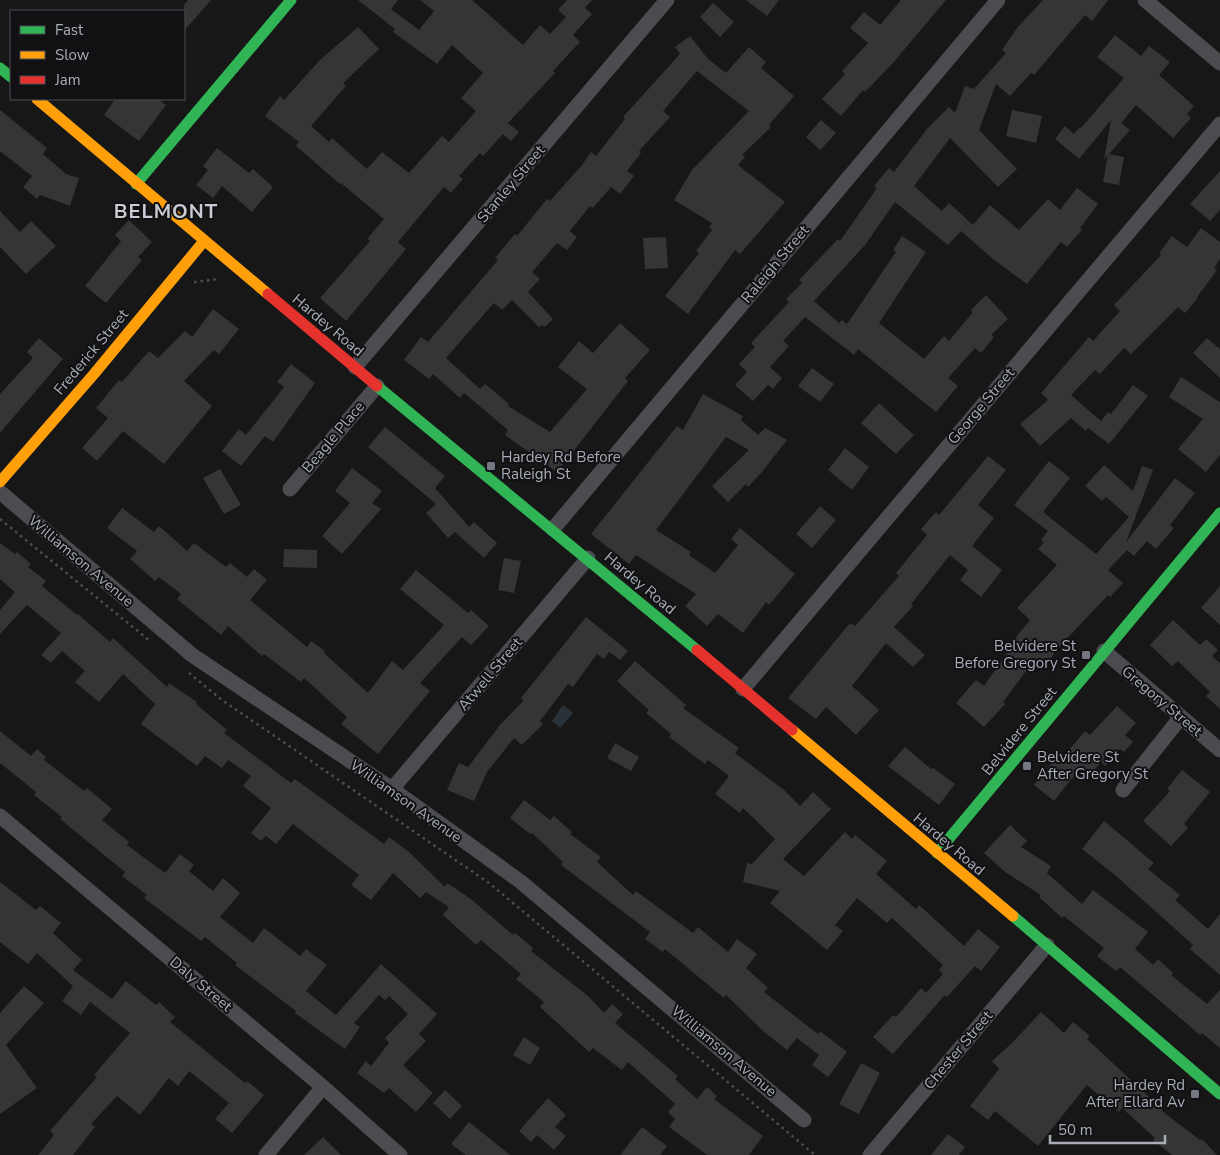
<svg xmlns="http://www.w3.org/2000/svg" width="1220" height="1155" font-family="'Nunito Sans',sans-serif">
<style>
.water{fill:#2a3239}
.building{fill:#353536}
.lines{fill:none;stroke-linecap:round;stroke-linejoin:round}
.path{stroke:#4d4e52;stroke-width:2.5;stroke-dasharray:2.5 4;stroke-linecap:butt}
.street{stroke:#4b4c50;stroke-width:15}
.fast{stroke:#30b455;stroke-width:11}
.slow{stroke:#ff9f0a;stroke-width:11}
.jam{stroke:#e5322d;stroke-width:11}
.poi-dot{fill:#757880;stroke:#111113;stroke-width:2}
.labels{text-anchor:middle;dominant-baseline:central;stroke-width:4;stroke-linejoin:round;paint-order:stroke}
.street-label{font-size:15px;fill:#a8adb8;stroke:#111113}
.poi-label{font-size:15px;fill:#a8adb8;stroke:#111113;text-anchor:start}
.district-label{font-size:20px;font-weight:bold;letter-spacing:1px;fill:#c9ccd4;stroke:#111113}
</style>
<rect width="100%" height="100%" fill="#171717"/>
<path class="water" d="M563 705 573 713 560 728 552 721Z"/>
<path class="building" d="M188 0H211L184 31V5Z
M358 0H398L391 9 419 30 434 11 420 0H472L523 45 540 25 550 34 566 17 558 10 567 0H592L585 8 592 14 573 35 580 42 553 71 555 73 508 123 519 132 511 141 503 134 483 156 480 153 459 176 463 179 451 193 444 187 398 242 406 249 346 321 320 298 370 241 367 239 384 219 341 183 340 184 296 146 299 142 265 116 280 96 284 100 319 61 358 27 379 49 343 83 346 86 311 126 329 142 332 138 367 169 382 152 409 173 442 136 449 142 476 111 461 98 483 73 452 45 437 64 393 32 395 29Z
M746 0H779L767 16Z
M901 0H946L892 64 865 92 863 90 841 116 822 99 845 74 842 71 868 43 850 28 864 12 880 25Z
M1043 0H1108L1092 21 1085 15 1034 75 1031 73 1010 96 996 84 979 130 1017 169 998 187 950 138 914 186 942 211 949 203 973 225 990 205 1019 230 1048 199 1060 210 1077 188 1098 204 1080 228 1082 230 1067 247 1061 242 1027 284 993 259 961 231 948 245 895 202 865 245 814 301 839 323 842 320 847 324 896 252 893 250 902 236 926 252 879 323 924 359 944 336 949 341 973 312 971 310 986 295 1008 319 991 335 994 337 981 353 975 348 948 378 958 386 936 412 858 349 854 355 805 317 783 341 789 346 770 367 782 378 773 389 768 385 753 401 735 385 747 372 739 364 755 347 751 343 789 302 786 299 802 283 799 280 838 239 840 241 877 188 874 186 889 168 894 172 927 129 949 107 955 113 965 86 974 89 1006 53 1002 50 1017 28Z
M713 3 734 22 720 37 700 17Z
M1115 35 1141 56 1149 46 1170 62 1159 75 1194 106 1187 114 1191 118 1173 138 1136 105 1121 123 1130 130 1109 154 1124 157 1119 185 1103 182 1108 155 1104 160 1111 120 1079 159 1055 139 1065 126 1074 134 1080 127 1081 128 1124 78 1097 57Z
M690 36 708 59 726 73 749 47 766 62 761 68 794 96 769 125 771 127 742 155 745 157 738 165 785 202 740 254 735 250 688 314 665 296 699 253 696 251 712 230 709 227 712 223 674 200 692 170 749 111 697 71 663 111 670 117 639 151 641 153 627 171 634 176 620 194 611 187 593 208 590 206 570 231 577 237 567 250 557 243 532 272 540 279 528 292 553 319 545 327 542 325 539 327 512 300 502 310 494 303 446 358 480 389 485 384 509 404 508 406 550 432 587 389 558 367 579 341 593 353 620 323 650 350 625 378 628 381 557 472 505 435 508 430 464 393 460 398 433 374 429 379 404 360 421 337 428 342 498 260 495 258 515 234 517 236 547 199 550 201 582 165 591 152 596 156 625 119 623 117 680 54 675 47Z
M115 99H158L166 105 139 141 104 115Z
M0 110 47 148 43 154 66 174 79 178 70 206 40 195 37 199 23 187 32 176 0 151Z
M1012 110 1042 116 1036 143 1006 136Z
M821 120 836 133 820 150 806 137Z
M217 148 249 173 253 169 273 187 252 212 222 186 213 198 196 185 208 170 203 166Z
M1220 171V210L1210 221 1190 204Z
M0 211 20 232 31 221 56 246 26 274 0 247Z
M129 220 152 242 138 257 142 260 106 303 85 286 121 241 115 235Z
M1201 228 1220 242V259L1214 268 1217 270 1197 297 1198 298 1185 313 1178 307 1131 354 1124 348 1100 374 1095 370 1071 395 1101 421 1108 412 1111 414 1133 385 1148 396 1109 444 1088 428 1086 431 1071 418 1040 446 1020 424 1048 400 1041 393 1089 337 1093 341 1120 311 1114 305 1161 255 1159 253 1172 236 1187 247Z
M666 237 668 268 645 269 643 238Z
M213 309 239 329 219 354 214 350 184 381 212 406 164 464 123 431 97 461 82 448 108 418 96 408 119 380 122 382 149 351 158 358 185 331 192 337Z
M39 338 63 359 0 433V394L33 358 27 352Z
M1207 338 1220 349V378L1193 353Z
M291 364 315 383 273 442 265 436 241 466 222 451 239 429 246 435 284 387 277 382Z
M812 368 834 384 820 402 798 386Z
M1181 377 1220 402V455L1206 472 1178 449 1203 419 1169 397Z
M703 394 743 416 741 420 758 435 765 428 787 440 761 473 748 487 746 484 728 502 712 486 749 450 726 437 656 530 691 552 689 555 715 573 738 545 731 539 740 528 795 574 769 605 766 602 743 633 718 614 707 626 685 606 696 594 636 555 629 564 591 534 677 426 683 430Z
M879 403 914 435 896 454 861 423Z
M385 427 445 476 435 488 469 527 474 522 497 543 484 558 455 532 448 538 426 513 436 504 368 447Z
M845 448 869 467 852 490 828 470Z
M988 456 1006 470 978 505 994 518 972 546 1002 570 981 597 960 580 968 570 950 555 911 604 913 606 894 627 925 655 913 667 886 643 852 686 879 710 856 735 826 707 816 719 788 698 850 623 855 626 899 576 896 573 927 535 921 529 936 512 939 515Z
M1049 461 1070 478 1043 512 1096 554 1129 517 1106 497 1102 501 1085 486 1104 465 1133 491 1142 466 1153 470 1126 542 1175 478 1195 493 1170 525 1174 528 1156 549 1147 541 1134 556 1127 550 1108 570 1123 583 1110 597 1108 595 1056 650 1047 665 1038 658 1030 668 1029 667 1003 702 1005 704 984 727 956 703 976 680 984 686 1013 645 1011 643 1030 620 1017 608 1057 565 1038 549 1044 542 1041 540 1048 531 1014 505Z
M352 468 382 491 372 503 381 509 342 554 322 536 350 503 335 491Z
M220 469 241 505 224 514 203 478Z
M820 506 836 520 812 548 796 534Z
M122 508 154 532 159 526 187 551 194 543 226 567 230 563 247 577 254 569 267 580 250 600 307 647 311 641 325 651 324 653 368 693 392 661 403 670 444 625 400 589 416 570 468 613 471 610 489 626 471 645 462 637 420 683 430 691 378 754 341 724 347 717 304 678 301 682 264 654 262 656 228 626 221 635 177 599 181 594 159 577 155 581 130 559 137 551 107 528Z
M0 543 15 554 17 552 31 564 28 567 46 581 42 586 77 615 78 614 110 642 113 638 167 687 169 683 197 702 196 704 227 730 224 733 291 783 295 779 384 844 389 837 409 852 445 887 447 883 471 899 513 935 515 933 533 948 531 951 588 996 604 1013 612 1004 623 1014 615 1023 678 1076 675 1079 697 1099 707 1087 717 1096 714 1099 763 1136 749 1155H707L669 1127 675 1119 668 1112 675 1104 628 1062 622 1070 593 1048 589 1052 540 1007 544 1002 516 979 521 974 481 940 476 945 443 915 449 907 426 892 420 898 393 873 371 900 351 885 359 875 293 824 276 844 266 836 261 841 251 833 271 808 243 786 251 776 228 760 222 768 205 756 197 766 141 724 155 704 123 674 99 702 75 682 85 671 62 651 51 663 41 655 61 633 27 605 0 634V610L15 592 0 579Z
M284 549 317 550V568L283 567Z
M504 558 521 561 514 593 498 590Z
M1220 586V625L1201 608Z
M586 617 628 651 620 660 609 652 604 659 597 654 573 687 568 684 540 721 543 724 522 745 514 738 487 772 474 801 447 790 459 763 468 767 500 725 524 700 521 698Z
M1173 620 1200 645 1206 639 1218 650 1212 656 1220 663V709L1206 696 1210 692 1178 661 1172 666 1150 645Z
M635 661 686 705 683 708 739 748 735 753 784 790 800 806 813 792 831 809 783 859 804 876 845 832 852 839 855 835 887 861 876 874 916 909 919 905 964 946 978 929 1000 947 981 971 975 966 947 997 945 995 893 1054 873 1037 893 1015 896 1017 921 988 926 993 943 974 939 970 943 965 892 918 887 923 857 898 835 925 843 931 827 950 770 903 780 891 743 882 747 863 752 864 775 839 743 808 740 813 715 794 729 776 708 760 705 764 669 737 671 734 646 713 649 710 617 681Z
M1117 706 1136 723 1125 735 1133 742 1124 752 1120 749 1105 766 1101 762 1090 775 1081 767 1054 801 1034 785 1053 761 1057 764 1085 731 1090 735Z
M0 731 31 756 37 749 46 757 44 760 84 791 87 788 112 809 102 820 129 842 127 845 165 873 180 854 194 865 189 871 213 891 223 878 240 893 220 917 253 943 264 928 300 956 306 949 327 965 306 991 336 1015 381 964 437 1014 419 1034 426 1041 403 1065 433 1093 416 1112 389 1088 384 1093 357 1073 366 1061 371 1066 389 1043 385 1038 408 1014 389 996 385 1000 379 995 354 1023 360 1027 345 1049 295 1013 296 1011 235 965 237 963 205 937 201 941 144 898 147 895 122 876 125 872 60 819 62 817 34 795 36 792 0 763Z
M615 743 639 757 631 771 607 758Z
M905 747 931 769 933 768 955 784 939 805 888 766Z
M1182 770 1210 792 1184 824 1188 828 1171 846 1143 821 1170 791 1167 789Z
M524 800 550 820 554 816 572 832 570 834 601 857 597 862 633 895 636 891 693 933 698 927 728 952 737 939 757 954 746 968 768 988 764 992 818 1034 820 1031 847 1052 828 1077 812 1065 819 1055 797 1038 787 1050 763 1031 726 995 724 998 665 949 663 952 645 939 650 932 561 865 563 862 532 833 530 834 510 818Z
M1104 821 1154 863 1148 869 1180 895 1175 900 1208 929 1220 914V975L1190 949 1193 945 1115 875 1082 849Z
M1010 825 1027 841 1021 847 1051 866 1047 873 1082 904 1093 890 1148 932 1135 949 1153 965 1158 959 1173 973 1171 975 1207 1004 1220 990V1048L1202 1033 1200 1035 1120 967 1116 971 1097 956 1104 948 1064 916 1062 918 1039 897 1041 895 1005 872 984 853Z
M0 882 36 910 40 906 61 923 53 933 82 960 73 970 112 999 126 981 156 1005 159 1002 175 1017 170 1022 245 1083 247 1081 264 1095 232 1133 215 1119 229 1103 189 1071 178 1086 169 1078 140 1115 117 1096 91 1124 95 1127 73 1155H38L54 1135 50 1131 97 1077 94 1075 130 1033 90 1002 81 1015 62 1001 73 986 37 953 28 964 0 942Z
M24 986 44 1003 6 1045 37 1088 0 1114V1013Z
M1041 1012 1064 1033 1073 1022 1090 1036 1087 1039 1163 1110 1162 1111 1200 1140 1202 1139 1217 1155H1172L1153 1140 1155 1138 1122 1108 1119 1112 1087 1085 1038 1146 995 1111 988 1120 970 1106 999 1069 992 1061 1013 1042Z
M524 1037 540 1048 530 1065 513 1055Z
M861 1063 880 1073 859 1114 839 1104Z
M445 1090 462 1106 450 1119 433 1103Z
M548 1098 566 1115 555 1127 566 1136 554 1150 537 1135 531 1142 519 1131Z
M469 1122 510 1155H466L451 1144Z
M642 1127 667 1146 660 1155H620Z
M948 1134 965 1147 959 1155H931Z
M323 1137 341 1155H304Z"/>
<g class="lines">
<path class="path" d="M194 282 219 279
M0 519 150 641
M189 673 222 700 489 883 815 1155"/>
<path class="street" d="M1145 0 1220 63
M355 367 667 0
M290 489 377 386
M0 492 192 655 392 789 521 882 804 1120
M553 529 998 0
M1104 651 1220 750
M743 689 1220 124
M392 789 588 558
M1123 790 1181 717
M0 816 323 1087 400 1155
M266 1155 323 1087
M870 1155 1047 945"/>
<path class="fast" d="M0 68 11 77
M136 184 291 0
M377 386 697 650
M937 853 1220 513
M1013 916 1220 1094"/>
<path class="slow" d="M37 99 268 294
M0 482 94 374 204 241
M792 730 1013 916"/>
<path class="jam" d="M268 294 377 386
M697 650 792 730"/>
</g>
<g class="poi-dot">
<rect x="486" y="461" width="10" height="10" rx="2.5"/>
<rect x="1081" y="650" width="10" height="10" rx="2.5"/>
<rect x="1022" y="761" width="10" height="10" rx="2.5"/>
<rect x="1190" y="1089" width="10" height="10" rx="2.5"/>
</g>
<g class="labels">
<g class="street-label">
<text transform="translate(511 184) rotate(-50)">Stanley Street</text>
<text transform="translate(775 264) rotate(-50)">Raleigh Street</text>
<text transform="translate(328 325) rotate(40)">Hardey Road</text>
<text transform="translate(91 352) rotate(-50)">Frederick Street</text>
<text transform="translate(981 406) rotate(-50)">George Street</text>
<text transform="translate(333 437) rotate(-50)">Beagle Place</text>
<text transform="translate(81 561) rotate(40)">Williamson Avenue</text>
<text transform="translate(640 583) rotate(40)">Hardey Road</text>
<text transform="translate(490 674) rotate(-50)">Atwell Street</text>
<text transform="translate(1162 701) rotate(40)">Gregory Street</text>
<text transform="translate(1019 731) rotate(-51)">Belvidere Street</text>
<text transform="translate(406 801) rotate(35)">Williamson Avenue</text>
<text transform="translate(949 844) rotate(40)">Hardey Road</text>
<text transform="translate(201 984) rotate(40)">Daly Street</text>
<text transform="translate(958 1050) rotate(-50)">Chester Street</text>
<text transform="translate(724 1051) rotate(40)">Williamson Avenue</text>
</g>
<g class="poi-label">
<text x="501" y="457">Hardey Rd Before<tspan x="501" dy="17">Raleigh St</tspan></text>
<text x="1076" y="646" text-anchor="end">Belvidere St<tspan x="1076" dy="17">Before Gregory St</tspan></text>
<text x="1037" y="757">Belvidere St<tspan x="1037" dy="17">After Gregory St</tspan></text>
<text x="1185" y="1085" text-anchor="end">Hardey Rd<tspan x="1185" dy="17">After Ellard Av</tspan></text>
</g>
<g class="district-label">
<text x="166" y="211">BELMONT</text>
</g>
</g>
<rect x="10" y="10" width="175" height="90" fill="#111113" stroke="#4d4f55"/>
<rect x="20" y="26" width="25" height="8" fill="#30b455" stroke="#4d4f55"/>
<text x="55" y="35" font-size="15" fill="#a8adb8">Fast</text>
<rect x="20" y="51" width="25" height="8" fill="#ff9f0a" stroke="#4d4f55"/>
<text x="55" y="60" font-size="15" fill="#a8adb8">Slow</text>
<rect x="20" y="76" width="25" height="8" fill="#e5322d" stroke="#4d4f55"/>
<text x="55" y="85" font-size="15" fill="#a8adb8">Jam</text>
<path d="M1050 1135v8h115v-8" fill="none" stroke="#a8adb8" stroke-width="2.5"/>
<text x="1058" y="1135" font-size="15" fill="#a8adb8" stroke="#111113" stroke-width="4" paint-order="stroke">50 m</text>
</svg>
